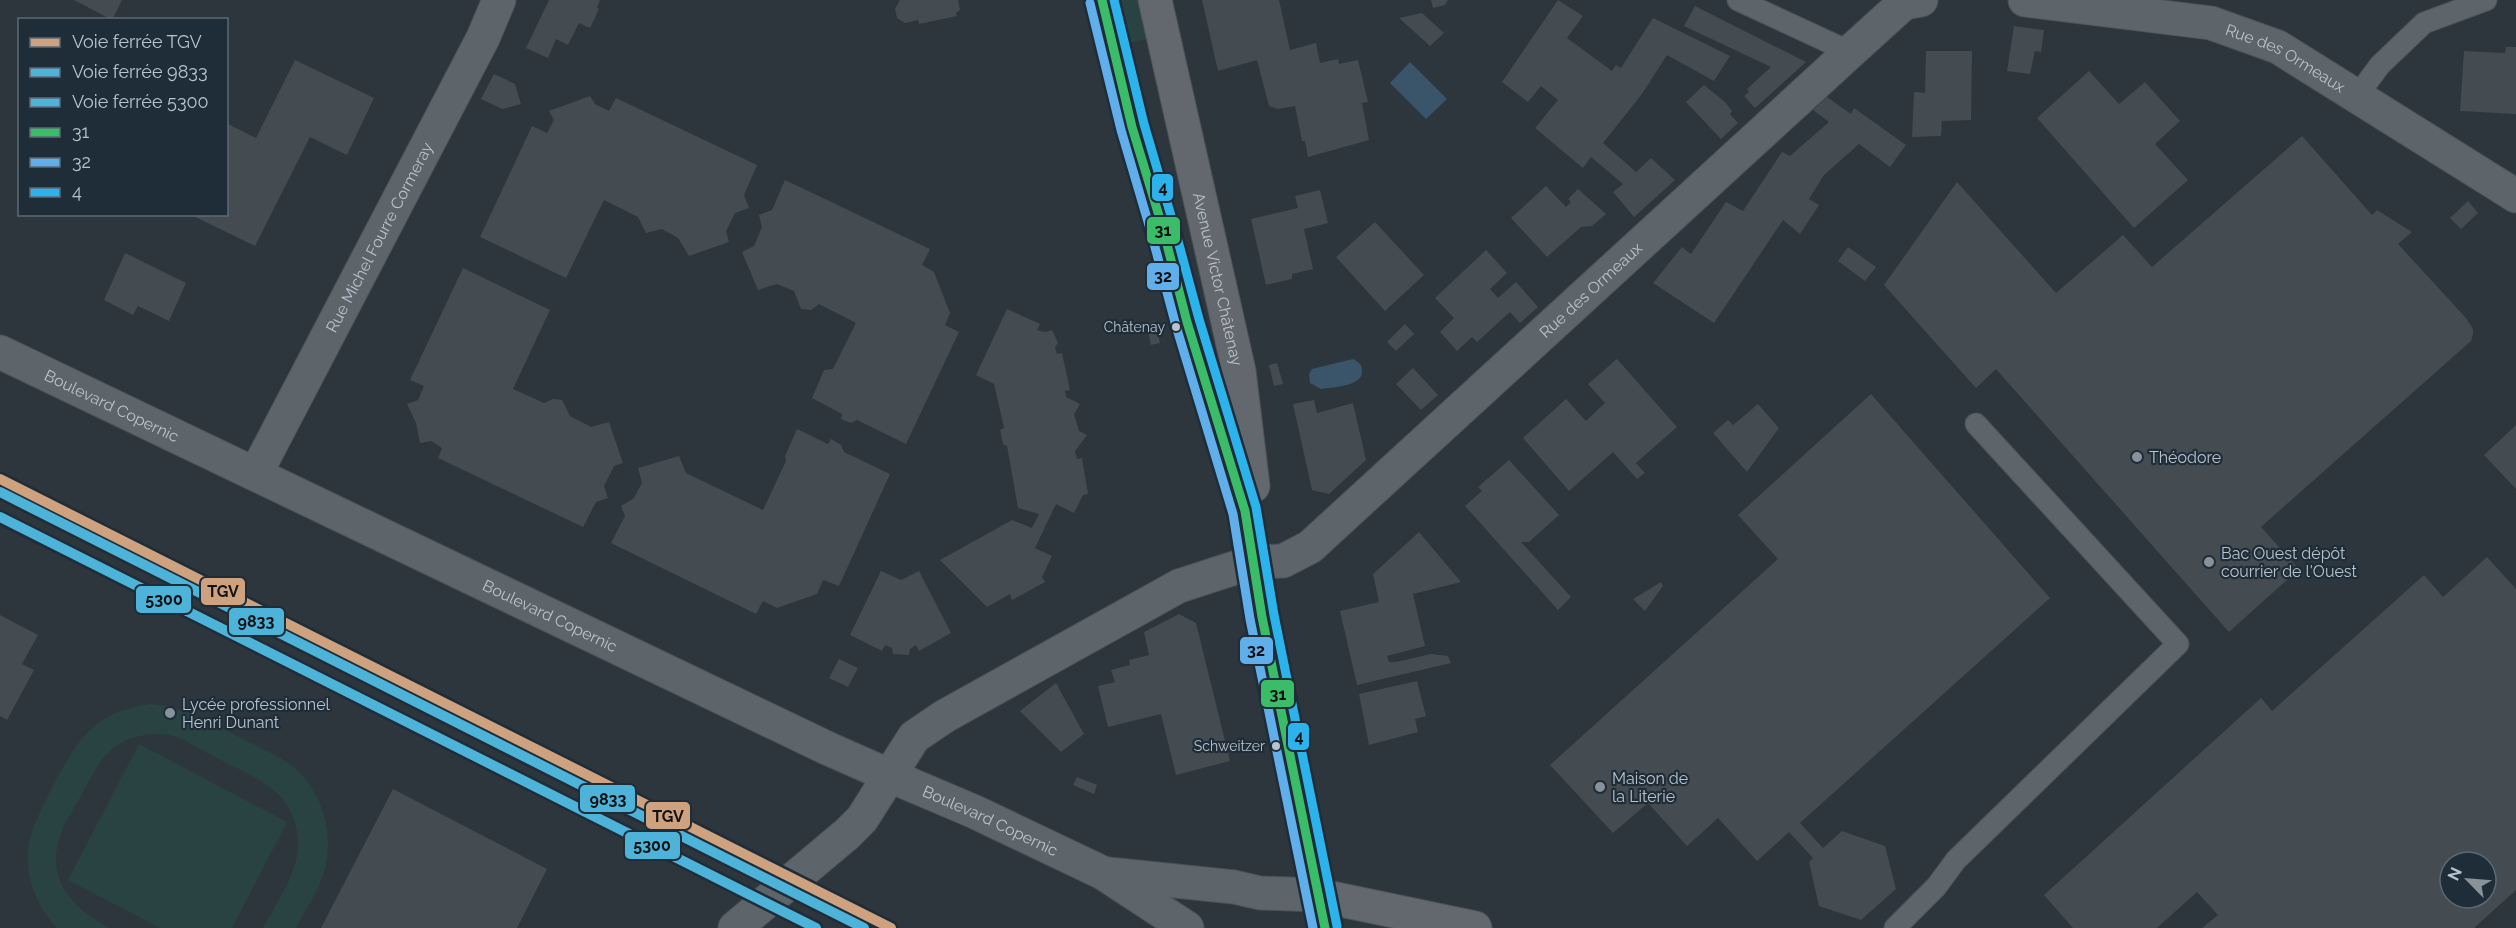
<svg xmlns="http://www.w3.org/2000/svg" width="2516" height="928" font-family="Raleway,sans-serif">
<style>
.green{fill:#294343}
.water{fill:#3a5469}
.building{fill:#444b51;fill-rule:evenodd}
.lines{fill:none;stroke-linecap:round;stroke-linejoin:round}
.service-casing{stroke:#4c5257;stroke-width:23}
.minor-casing{stroke:#4c5257;stroke-width:35}
.tertiary-casing{stroke:#4c5257;stroke-width:35}
.secondary-casing{stroke:#4c5257;stroke-width:35}
.service{stroke:#5d646a;stroke-width:21}
.minor{stroke:#5d646a;stroke-width:33}
.tertiary{stroke:#5d646a;stroke-width:33}
.secondary{stroke:#62686e;stroke-width:33}
.bus-1-casing{stroke:#1f2d39;stroke-width:14}
.bus-2-casing{stroke:#1f2d39;stroke-width:14}
.bus-3-casing{stroke:#1f2d39;stroke-width:14}
.bus-1{stroke:#3abc69;stroke-width:9}
.bus-2{stroke:#60afeb;stroke-width:9}
.bus-3{stroke:#2db3ec;stroke-width:9}
.rail-1-casing{stroke:#1f2d39;stroke-width:15}
.rail-2-casing{stroke:#1f2d39;stroke-width:15}
.rail-3-casing{stroke:#1f2d39;stroke-width:15}
.rail-1{stroke:#cea27f;stroke-width:10}
.rail-2{stroke:#4db3d9;stroke-width:10}
.rail-3{stroke:#4db3d9;stroke-width:10}
.bus-dot{fill:#b8c3cd;stroke:#1f2d39;stroke-width:2}
.poi-dot{fill:#87929b;stroke:#1f2d39;stroke-width:2}
.labels{text-anchor:middle;dominant-baseline:central;stroke-width:4.5;stroke-linejoin:round;paint-order:stroke}
.bus-label{font-size:14px;fill:#b8c3cd;stroke:#1f2d39;text-anchor:end}
.street-label{font-size:16px;fill:#b8c3cd;stroke:#1f2d39}
.poi-label{font-size:16px;fill:#b8c3cd;stroke:#1f2d39;text-anchor:start}
.line-badge{stroke:#1f2d39;stroke-width:2}
.pale-badge-label{font-size:16px;text-anchor:middle;font-weight:bold;fill:#111}
</style>
<rect width="100%" height="100%" fill="#2d363d"/>
<path class="green" d="M1116 0H1143L1152 38 1126 44Z
M152 704C185 707 211 723 241 738 260 748 284 757 300 773 325 799 335 840 323 875 317 893 305 911 296 928H263C277 902 300 871 298 840 297 824 291 807 279 795 262 778 235 768 213 756 201 750 189 742 177 737 165 733 149 733 136 737 107 744 95 769 82 794 75 807 66 820 61 834 44 879 73 909 110 928H57C32 901 19 862 34 826 39 813 46 801 52 788 77 740 94 711 152 704Z
M139 744 287 822 232 928H160L68 880Z"/>
<path class="water" d="M1410 62 1447 99 1426 119 1390 83Z
M1353 359C1358 362 1362 364 1362 370 1364 387 1332 387 1321 389L1310 383 1309 374 1312 369Z"/>
<path class="building" d="M74 0H122L112 20Z
M549 0H600L597 8 599 9 590 28 579 23 568 45 556 39 548 58 526 48Z
M900 0H958L960 10 956 13 957 16 919 24 918 20 905 23 897 18 895 9Z
M1202 0H1279L1290 50 1316 43 1320 63 1338 59 1339 64 1358 60 1368 102 1362 103 1369 140 1308 157 1305 141H1302L1295 106 1278 109 1269 106 1257 60 1218 71Z
M1431 0H1448L1445 5 1433 8Z
M1558 0 1583 16 1567 38 1612 71 1616 65 1621 68 1653 18 1730 56 1714 81 1667 55 1642 94 1603 143 1636 172 1651 158 1675 180 1634 217 1613 192 1623 184 1591 157 1583 168 1535 128 1558 100 1541 86 1528 102 1502 82Z
M1695 6 1806 62 1755 108 1744 96 1749 92 1747 89 1771 67 1684 26Z
M1422 13 1444 33 1430 46 1399 18Z
M2014 26 2044 30 2041 52 2035 51 2030 74 2007 71Z
M2506 47H2516V114L2460 111 2464 51 2505 53Z
M1926 51H1972L1971 120 1942 121 1941 136 1912 137 1914 92 1925 93Z
M295 60 374 98 347 155 310 137 255 246 189 214H226V123L256 138Z
M2089 71 2119 104 2145 82 2180 121 2155 144 2188 180 2134 228 2037 118Z
M494 74 515 84 521 104 502 109 481 99Z
M1704 85 1725 102 1732 111 1730 114 1738 123 1721 139 1686 102Z
M590 96 595 104 609 111 616 98 757 165 744 195 749 208 735 213 726 231 729 242 689 256 678 238 662 229 646 233 638 217 604 200 566 278 480 237 532 126 547 133 554 120 549 111Z
M1827 97 1851 114 1854 108 1906 145 1890 167 1859 144 1824 175 1809 199 1819 205 1800 234 1783 220 1714 323 1653 283 1682 247 1691 254 1726 202 1743 211 1782 152 1790 156 1829 122 1813 110Z
M2302 136 2372 215 2377 210 2412 232 2398 244 2466 318 2473 329V334L2471 341 2261 527 2299 569 2229 632 1996 369 1976 388 1884 285 1957 182 2056 293 2123 235 2152 267Z
M785 180 930 249 922 265 934 272 950 313 945 325 959 332 906 444 857 420 851 423 841 419 842 414 812 398 824 370 833 369 856 323 819 304 811 310 801 309 794 291 777 284 758 290 742 252 754 246 762 227 759 215 772 210Z
M1546 186 1566 207 1571 202 1568 199 1578 189 1606 214 1592 226 1581 227 1547 257 1511 218Z
M1320 190 1328 223 1304 229 1313 269 1292 274V279L1266 285 1251 219 1298 208 1295 196Z
M2468 201 2478 213 2461 229 2450 218Z
M1375 222 1424 275 1385 311 1336 257Z
M1848 247 1876 267 1865 281 1838 261Z
M1486 250 1507 273 1490 289 1498 298 1516 282 1538 307 1520 323 1510 312 1477 342 1472 337 1457 351 1440 332 1454 318 1435 298Z
M125 253 186 283 169 321 138 306 133 315 104 300Z
M463 268 550 310 513 389 544 403 553 399 562 400 570 416 591 427 609 422 623 463 614 466 604 486 608 498 596 502 583 527 438 458 442 448 431 441 420 443 416 423 407 404 418 400 424 386 410 380Z
M1007 309 1040 324 1037 330 1045 332 1052 330 1058 343 1055 347 1057 354 1062 353 1070 390 1065 391 1066 397 1080 404 1074 414 1079 431 1087 435 1075 451 1077 459 1082 458 1088 494 1083 495 1074 513 1056 504 1035 548 1052 556 1042 577 1045 582 1012 600 1010 594 987 607 940 560 1012 520 1032 528 1039 514 1018 508 1007 446 1003 444 1000 430 1004 428 994 384 976 375Z
M1155 321 1160 343 1151 345 1146 323Z
M1405 324 1414 334 1396 351 1387 342Z
M1617 359 1677 427 1636 463 1645 473 1637 479 1613 452 1569 491 1523 438 1566 399 1586 421 1605 403 1588 384Z
M1277 363 1283 384 1274 386 1269 365Z
M1413 368 1438 395 1421 410 1396 384Z
M1871 394 2050 598 1800 823 1823 848 1842 831 1885 846 1896 889 1861 920 1819 906 1809 862 1813 858 1789 832 1757 861 1718 818 1687 846 1648 803 1613 833 1550 765 1778 559 1738 515Z
M1314 400 1317 413 1353 403 1366 460 1329 494 1312 490 1293 404Z
M1758 404 1779 428 1747 472 1713 433 1728 420 1733 425Z
M2516 425V489L2484 455Z
M797 429 828 444 831 439 841 445 844 452 890 474 839 586 823 580 817 594 777 608 763 601 756 614 611 543 625 516 621 506 634 498 642 483 638 468 679 456 686 473 763 510 786 461 785 456Z
M1509 460 1559 515 1529 542H1521L1571 597 1558 610 1465 506 1482 491 1478 487Z
M1419 532 1461 582 1413 594 1425 646 1387 656 1389 662H1396L1431 654 1448 656 1451 663 1357 685 1340 611 1379 602 1373 574Z
M2487 557 2516 589V890L2474 928H2202L2218 915 2197 892 2157 928H2073L2044 895 2261 698 2272 711 2424 575 2443 597ZM2450 862H2486V898H2450Z
M881 571 901 580 919 571 951 633 919 651 916 645 910 649 909 655 893 654 892 648 885 645 882 651 850 635Z
M1661 582 1663 586 1645 611 1633 599Z
M1179 614 1196 623 1230 761 1176 775 1161 714 1108 727 1098 686 1115 682 1111 670 1130 665 1129 660 1149 655 1144 632Z
M0 615 38 635 22 664 34 670 7 720 0 716Z
M839 659 858 668 848 687 829 678Z
M1417 681 1426 716 1415 719 1418 732 1369 745 1359 694Z
M1056 683 1084 734 1061 752 1020 711Z
M1077 777 1097 785 1094 794 1073 785Z
M393 789 547 869 517 928H321Z"/>
<g class="lines">
<g class="service-casing">
<path id="service" d="M1738 0 1850 52
M2357 96 2380 65 2424 23 2486 0
M1895 928 1936 887 1956 860 2178 644 1976 424"/>
</g>
<g class="minor-casing">
<g id="minor">
<path id="s1" d="M2025 0 2211 23 2278 47 2516 196"/>
<path id="s2" d="M0 352 829 749 888 775"/>
<path id="s3" d="M256 473 483 38 499 0"/>
<path id="s4" d="M1253 562 1283 561 1310 547 1850 52 1904 3 1921 0"/>
</g>
</g>
<g class="tertiary-casing">
<g id="tertiary">
<path id="s5" d="M888 775 975 812 1103 873 1187 928"/>
<path d="M1108 874 1234 887 1260 893 1317 895"/>
<path d="M735 928 847 834 862 819 914 737 945 716 1179 586 1253 562"/>
</g>
</g>
<g class="secondary-casing">
<g id="secondary">
<path d="M1102 0 1132 127 1163 229 1187 322 1245 511 1262 617 1325 928"/>
<path id="s6" d="M1155 0 1239 371 1253 486"/>
<path d="M1317 895 1475 928"/>
</g>
</g>
<use href="#service" class="service"/>
<use href="#minor" class="minor"/>
<use href="#tertiary" class="tertiary"/>
<use href="#secondary" class="secondary"/>
<g class="bus-1-casing">
<path id="bus-1" d="M1102 0 1132 127 1163 229 1187 322 1245 511 1262 617 1325 928"/>
</g>
<g class="bus-2-casing">
<path id="bus-2" d="M1090 3 1121 130 1151 232 1176 326 1233 514 1250 619 1313 928"/>
</g>
<g class="bus-3-casing">
<path id="bus-3" d="M1114 0 1144 124 1174 226 1199 319 1256 507 1274 615 1337 926"/>
</g>
<use href="#bus-1" class="bus-1"/>
<use href="#bus-2" class="bus-2"/>
<use href="#bus-3" class="bus-3"/>
<g class="rail-1-casing">
<path id="rail-1" d="M0 479 891 928"/>
</g>
<g class="rail-2-casing">
<path id="rail-2" d="M0 492 864 928"/>
</g>
<g class="rail-3-casing">
<path id="rail-3" d="M0 517 816 928"/>
</g>
<use href="#rail-1" class="rail-1"/>
<use href="#rail-2" class="rail-2"/>
<use href="#rail-3" class="rail-3"/>
</g>
<g class="bus-dot">
<circle cx="1176" cy="327" r="5"/>
<circle cx="1276" cy="746" r="5"/>
</g>
<g class="poi-dot">
<circle cx="2137" cy="457" r="6"/>
<circle cx="2209" cy="562" r="6"/>
<circle cx="170" cy="713" r="6"/>
<circle cx="1600" cy="787" r="6"/>
</g>
<g class="labels">
<g class="bus-label">
<text x="1165" y="327">Châtenay</text>
<text x="1265" y="746">Schweitzer</text>
</g>
<g class="street-label">
<text stroke="none"><textPath href="#s1" startOffset="270">Rue des Ormeaux</textPath></text>
<text stroke="none"><textPath href="#s3" startOffset="266">Rue Michel Fourre Cormeray</textPath></text>
<text stroke="none"><textPath href="#s6" startOffset="286">Avenue Victor Châtenay</textPath></text>
<text stroke="none"><textPath href="#s4" startOffset="441">Rue des Ormeaux</textPath></text>
<text stroke="none"><textPath href="#s2" startOffset="124">Boulevard Copernic</textPath></text>
<text stroke="none"><textPath href="#s2" startOffset="610">Boulevard Copernic</textPath></text>
<text stroke="none"><textPath href="#s5" startOffset="112">Boulevard Copernic</textPath></text>
</g>
<g class="poi-label">
<text x="2149" y="457">Théodore</text>
<text x="2221" y="553">Bac Ouest dépôt<tspan x="2221" dy="18">courrier de l'Ouest</tspan></text>
<text x="182" y="704">Lycée professionnel<tspan x="182" dy="18">Henri Dunant</tspan></text>
<text x="1612" y="778">Maison de<tspan x="1612" dy="18">la Literie</tspan></text>
</g>
</g>
<g class="line-badge">
<rect x="1151" y="173" width="23" height="29" rx="6" fill="#2db3ec"/>
<rect x="1146" y="216" width="35" height="29" rx="6" fill="#3abc69"/>
<rect x="1146" y="262" width="34" height="29" rx="6" fill="#60afeb"/>
<rect x="200" y="577" width="46" height="29" rx="6" fill="#cea27f"/>
<rect x="135" y="585" width="57" height="29" rx="6" fill="#4db3d9"/>
<rect x="228" y="607" width="57" height="29" rx="6" fill="#4db3d9"/>
<rect x="1239" y="636" width="35" height="29" rx="6" fill="#60afeb"/>
<rect x="1260" y="679" width="35" height="29" rx="6" fill="#3abc69"/>
<rect x="1287" y="722" width="23" height="29" rx="6" fill="#2db3ec"/>
<rect x="579" y="784" width="57" height="29" rx="6" fill="#4db3d9"/>
<rect x="645" y="801" width="46" height="29" rx="6" fill="#cea27f"/>
<rect x="624" y="831" width="57" height="29" rx="6" fill="#4db3d9"/>
</g>
<g class="pale-badge-label">
<text x="1163" y="193">4</text>
<text x="1163" y="236">31</text>
<text x="1163" y="282">32</text>
<text x="223" y="597">TGV</text>
<text x="164" y="605">5300</text>
<text x="256" y="627">9833</text>
<text x="1256" y="656">32</text>
<text x="1278" y="700">31</text>
<text x="1299" y="742">4</text>
<text x="608" y="805">9833</text>
<text x="668" y="822">TGV</text>
<text x="652" y="851">5300</text>
</g>
<rect x="18" y="18" width="210" height="198" fill="#1f2d39" stroke="#5c6974" stroke-width="1.5"/>
<rect x="30" y="38" width="30" height="9" fill="#cea27f" stroke="#5c6974" stroke-width="1.5"/>
<text x="72" y="48" font-size="18" fill="#b8c3cd">Voie ferrée TGV</text>
<rect x="30" y="68" width="30" height="9" fill="#4db3d9" stroke="#5c6974" stroke-width="1.5"/>
<text x="72" y="78" font-size="18" fill="#b8c3cd">Voie ferrée 9833</text>
<rect x="30" y="98" width="30" height="9" fill="#4db3d9" stroke="#5c6974" stroke-width="1.5"/>
<text x="72" y="108" font-size="18" fill="#b8c3cd">Voie ferrée 5300</text>
<rect x="30" y="128" width="30" height="9" fill="#3abc69" stroke="#5c6974" stroke-width="1.5"/>
<text x="72" y="138" font-size="18" fill="#b8c3cd">31</text>
<rect x="30" y="158" width="30" height="9" fill="#60afeb" stroke="#5c6974" stroke-width="1.5"/>
<text x="72" y="168" font-size="18" fill="#b8c3cd">32</text>
<rect x="30" y="188" width="30" height="9" fill="#2db3ec" stroke="#5c6974" stroke-width="1.5"/>
<text x="72" y="198" font-size="18" fill="#b8c3cd">4</text>
<g transform="translate(2468 880) rotate(295)"><circle r="28" fill="#1f2d39" stroke="#5c6974" stroke-width="1.5"/>
<path d="M0-4.5L10 22L0 15L-10 22Z" fill="#87929b"/>
<text y="-9" font-size="16" font-weight="bold" text-anchor="middle" fill="#b8c3cd">N</text>
</g>
</svg>
